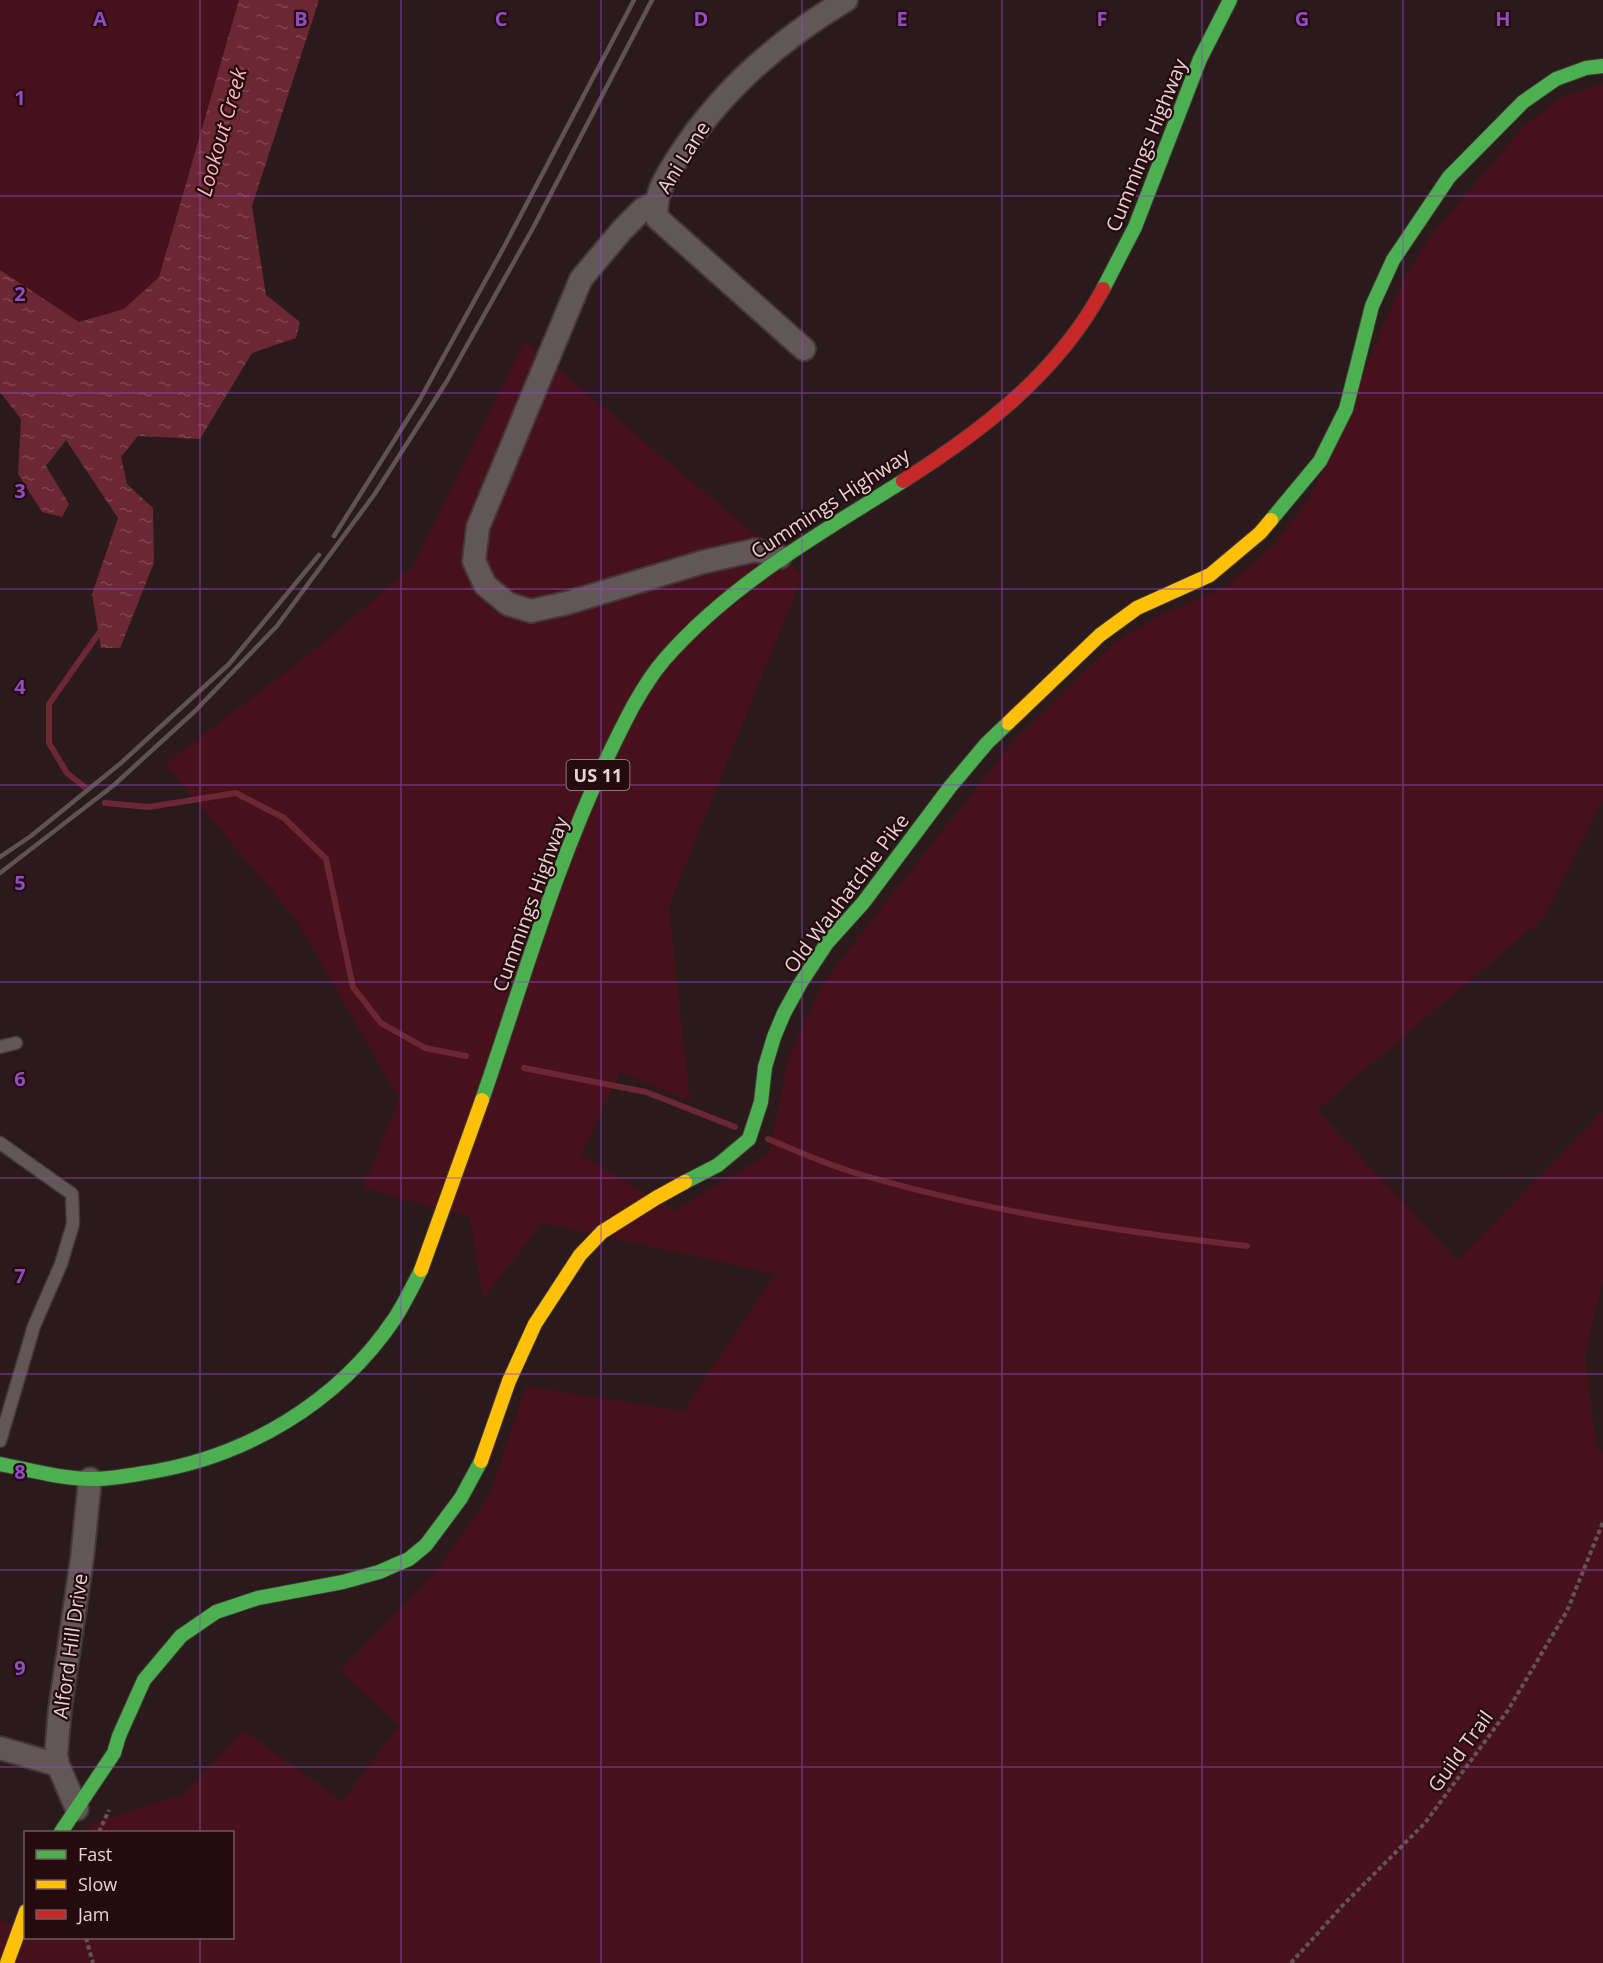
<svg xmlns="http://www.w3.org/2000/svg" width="1603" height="1963" font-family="'Open Sans',sans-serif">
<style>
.green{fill:#47111c}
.water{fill:url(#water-ripples)}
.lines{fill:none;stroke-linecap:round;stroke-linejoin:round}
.stream{stroke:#6b2733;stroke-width:6}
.lane-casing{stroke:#443739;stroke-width:15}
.street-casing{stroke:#443739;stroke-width:26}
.fast-casing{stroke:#443739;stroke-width:16}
.slow-casing{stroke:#443739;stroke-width:16}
.jam-casing{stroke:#443739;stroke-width:16}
.path{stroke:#605455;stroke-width:4;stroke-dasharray:4.5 3;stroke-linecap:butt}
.lane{stroke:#635657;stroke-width:12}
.street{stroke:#635657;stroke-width:22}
.fast{stroke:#4caf50;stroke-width:14}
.slow{stroke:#ffc107;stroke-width:14}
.jam{stroke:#c62828;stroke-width:14}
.rail{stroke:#605253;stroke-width:4.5}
.grid{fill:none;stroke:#914dc3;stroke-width:1.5;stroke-opacity:0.55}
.labels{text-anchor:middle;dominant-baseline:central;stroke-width:4.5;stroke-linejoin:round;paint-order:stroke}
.shield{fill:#250a0e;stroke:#ad9699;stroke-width:1.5}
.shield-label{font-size:18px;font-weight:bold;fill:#e7d2d4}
.street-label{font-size:20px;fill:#e7d2d4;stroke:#250a0e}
.water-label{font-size:21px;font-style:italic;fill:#f9b5bb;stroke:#250a0e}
.grid-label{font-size:20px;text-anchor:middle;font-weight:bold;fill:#914dc3;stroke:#250a0e;stroke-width:4.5;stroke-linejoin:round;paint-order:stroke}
</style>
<defs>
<pattern id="water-ripples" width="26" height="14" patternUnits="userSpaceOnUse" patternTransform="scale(1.5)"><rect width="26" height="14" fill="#6b2733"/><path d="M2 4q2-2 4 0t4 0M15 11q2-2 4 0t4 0" fill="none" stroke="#804550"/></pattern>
</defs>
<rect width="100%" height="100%" fill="#2a1a1c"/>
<path class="green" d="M0 0H239L159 277 124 310 79 322 0 270Z
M1600 84 1603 85V800L1544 918 1317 1110 1457 1260 1603 1112V1280L1585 1357 1597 1449 1603 1451V1963H0V1920L25 1927 26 1938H232V1832H88L91 1823 183 1795 243 1730 342 1801 399 1726 340 1671 437 1570 489 1496 526 1386 683 1411 775 1274 542 1223 483 1300 470 1217 363 1188 399 1099 297 921 165 764 318 647 413 566 525 341 803 575 669 906 690 1101 620 1072 581 1155 674 1211 769 1153 788 1059 821 986 882 907 1015 739 1114 643 1156 617 1222 589 1273 546 1314 490 1403 280 1429 238 1522 128 1561 97Z"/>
<path class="water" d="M239 0H319L252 206 266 295 300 322 296 338 252 353 200 439 138 436 121 457 127 484 153 508 154 563 120 648H101L92 594 118 518 66 440 46 466 69 504 62 517 42 512 18 474 21 419 0 392V270L79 322 124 309 159 277Z"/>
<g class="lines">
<path class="stream" d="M87 789 67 773 49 743V704L99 633 107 635
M105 803 149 807 236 793 284 818 326 859 353 987 381 1023 425 1048 466 1056
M524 1068 646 1092 735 1127
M768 1139C795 1150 821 1162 849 1171 978 1210 1113 1231 1247 1246"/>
<g class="lane-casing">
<path id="lane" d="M0 1047 16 1043
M0 1143 72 1194 73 1224 61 1264 34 1326 0 1441"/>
</g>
<g class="street-casing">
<path id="street" d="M655 203 643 209 622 230 581 279 478 527 474 561 485 585 508 604 531 611 567 603 703 562 756 550 780 557
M804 349 657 218C654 194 665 179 677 159 719 93 779 40 846 0
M0 1748 58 1765
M77 1809 58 1765 56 1755 60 1709 82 1559 90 1479"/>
</g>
<g class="fast-casing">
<path id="fast" d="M1103 289 1135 227 1200 59 1230 0
M1271 520 1320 461 1346 409 1372 306 1393 260 1449 177 1523 102 1556 79 1586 68 1603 66
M482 1100C522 985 555 865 609 754 624 723 641 687 664 660 731 583 818 535 903 481
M685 1182 718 1165 749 1139 761 1102 765 1067 774 1037 784 1013 800 984 827 943 863 903 950 787 987 743 1008 723
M0 1464C31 1470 62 1479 94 1479 110 1479 127 1476 144 1473 245 1458 338 1403 395 1318 405 1302 413 1286 421 1270
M61 1832 114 1753 119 1736 144 1680 181 1636 216 1612 258 1598 343 1582 379 1572 409 1559 426 1545 461 1498 481 1461"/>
</g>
<g class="slow-casing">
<path id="slow" d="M1008 723 1100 635 1137 608 1210 575 1260 533 1271 520
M421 1270 482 1100
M481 1461 509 1381 535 1324 580 1255 602 1232 656 1198 685 1182
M7 1963 26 1911"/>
</g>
<g class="jam-casing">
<path id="jam" d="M903 481C982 431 1058 373 1103 289"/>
</g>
<path class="path" d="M99 1832 109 1810
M86 1938 93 1963
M1291 1963 1344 1904 1425 1823 1508 1710 1567 1611 1603 1522"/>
<use href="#lane" class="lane"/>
<use href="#street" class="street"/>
<use href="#fast" class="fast"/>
<use href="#slow" class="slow"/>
<use href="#jam" class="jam"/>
<path class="rail" d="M334 536 419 401 504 247 634 0
M0 857 31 836 121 763 229 664 319 555
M0 873 114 785 195 711 277 626 374 495 447 381 533 228 652 0"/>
</g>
<path class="grid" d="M200 0V1832M401 0V1963M601 0V1963M802 0V1963M1002 0V1963M1202 0V1963M1403 0V1963M0 196H1603M0 393H1603M0 589H1603M0 785H1603M0 982H1603M0 1178H1603M0 1374H1603M0 1570H1603M0 1767H1603M200 1938V1963"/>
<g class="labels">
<rect class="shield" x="566.5" y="760" width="63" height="30" rx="4.5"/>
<g class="shield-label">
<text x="598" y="775">US 11</text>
</g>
<g class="street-label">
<text transform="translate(1146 145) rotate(-68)">Cummings Highway</text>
<text transform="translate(683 157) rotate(-58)">Ani Lane</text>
<text transform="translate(830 503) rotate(-33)">Cummings Highway</text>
<text transform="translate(846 893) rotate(-53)">Old Wauhatchie Pike</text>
<text transform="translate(530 904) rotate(-70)">Cummings Highway</text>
<text transform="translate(70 1646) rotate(-82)">Alford Hill Drive</text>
<text transform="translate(1460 1751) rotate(-54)">Guild Trail</text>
</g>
<g class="water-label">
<text transform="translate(221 132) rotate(-74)">Lookout Creek</text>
</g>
</g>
<g class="grid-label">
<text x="100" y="26">A</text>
<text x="301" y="26">B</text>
<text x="501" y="26">C</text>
<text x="701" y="26">D</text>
<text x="902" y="26">E</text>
<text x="1102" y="26">F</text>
<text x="1302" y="26">G</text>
<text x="1503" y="26">H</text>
<text x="20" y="105">1</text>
<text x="20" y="301">2</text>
<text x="20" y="498">3</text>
<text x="20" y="694">4</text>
<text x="20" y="890">5</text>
<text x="20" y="1086">6</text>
<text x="20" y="1283">7</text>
<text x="20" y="1479">8</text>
<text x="20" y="1675">9</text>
</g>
<rect x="24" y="1831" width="210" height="108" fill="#250a0e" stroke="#735a5d" stroke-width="1.5"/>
<rect x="36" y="1850" width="30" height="9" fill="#4caf50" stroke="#735a5d" stroke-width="1.5"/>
<text x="78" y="1861" font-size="18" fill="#e7d2d4">Fast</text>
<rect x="36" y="1880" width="30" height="9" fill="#ffc107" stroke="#735a5d" stroke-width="1.5"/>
<text x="78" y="1891" font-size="18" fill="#e7d2d4">Slow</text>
<rect x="36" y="1910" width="30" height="9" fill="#c62828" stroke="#735a5d" stroke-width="1.5"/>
<text x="78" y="1921" font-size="18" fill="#e7d2d4">Jam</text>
</svg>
